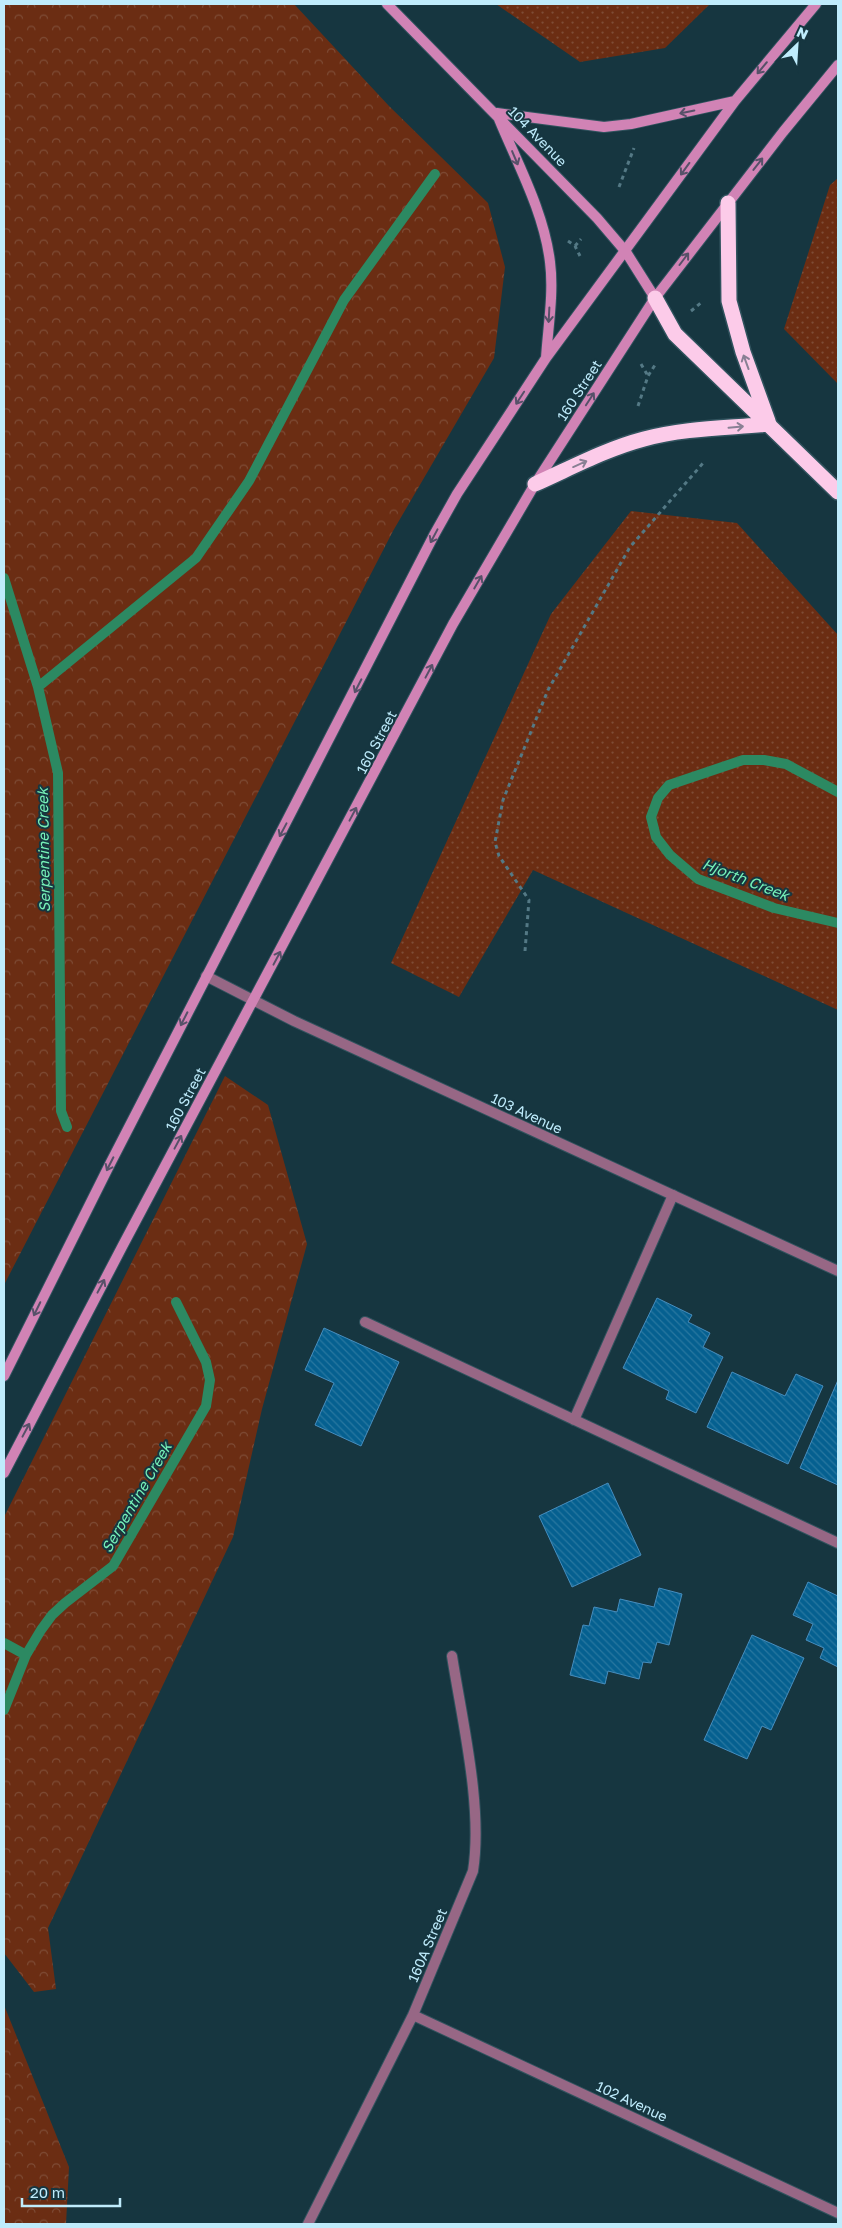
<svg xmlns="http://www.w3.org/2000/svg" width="842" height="2228" font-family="'Golos Text',sans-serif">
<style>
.grass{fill:url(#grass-dots)}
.forest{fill:url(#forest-crowns)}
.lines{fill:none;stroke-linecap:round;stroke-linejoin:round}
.stream{stroke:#2c8962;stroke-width:10}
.building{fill:url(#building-back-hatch);stroke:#468dbe}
.lane-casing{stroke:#31535e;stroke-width:12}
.street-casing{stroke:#31535e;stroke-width:12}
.secondary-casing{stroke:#31535e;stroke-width:12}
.highway-casing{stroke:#31535e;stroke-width:18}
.path{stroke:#547985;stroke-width:3;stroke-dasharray:4 4;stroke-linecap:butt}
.lane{stroke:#976785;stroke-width:10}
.street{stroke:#976785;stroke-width:10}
.secondary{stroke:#d183b5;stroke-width:10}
.highway{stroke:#fccbe9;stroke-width:15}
.oneway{stroke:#575169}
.oneway2{stroke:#898094}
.labels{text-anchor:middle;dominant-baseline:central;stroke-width:4;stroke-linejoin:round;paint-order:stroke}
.street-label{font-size:14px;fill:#bfecfc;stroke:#163640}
.water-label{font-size:15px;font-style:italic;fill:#77f1b8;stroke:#163640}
</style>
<defs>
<pattern id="grass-dots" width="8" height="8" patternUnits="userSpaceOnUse" patternTransform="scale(1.25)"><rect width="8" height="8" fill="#6b2d13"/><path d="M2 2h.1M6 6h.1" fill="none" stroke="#7e4c36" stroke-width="1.8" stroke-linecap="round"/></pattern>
<pattern id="forest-crowns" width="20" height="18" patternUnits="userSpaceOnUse" patternTransform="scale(1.25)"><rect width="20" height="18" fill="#6b2d13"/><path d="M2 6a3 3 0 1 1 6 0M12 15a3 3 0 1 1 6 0" fill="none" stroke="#7e4c36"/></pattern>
<pattern id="building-back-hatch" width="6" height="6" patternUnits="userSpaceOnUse" patternTransform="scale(1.25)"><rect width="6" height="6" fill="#056090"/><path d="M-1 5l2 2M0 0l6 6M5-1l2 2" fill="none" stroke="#2877a0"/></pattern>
</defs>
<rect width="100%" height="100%" fill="#163640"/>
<path class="grass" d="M496 4H710L665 48 580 62Z
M838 178V384L784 329 830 185Z
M631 511 737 523 838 635V1010L533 870 459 997 391 963 551 614Z"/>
<path class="forest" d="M4 4H294L389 106 488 203 505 267 494 358 393 531 4 1285Z
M225 1076 268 1105 307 1244 262 1409 233 1537 48 1928 56 1989 34 1992 4 1953V1517Z
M4 2005 69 2167 66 2224H4Z"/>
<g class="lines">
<path class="stream" d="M4 578 38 687 58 773 61 1111 67 1127
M38 687 196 558 249 481 344 300 435 174
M838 792 786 764 764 760H743L669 785 658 798 651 817 656 837 670 855 698 879 774 908 838 923
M4 1643 26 1655
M4 1710 26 1655 41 1630 52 1615 65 1603 113 1566 206 1406 210 1380 206 1362 176 1302"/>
</g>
<path class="building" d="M657 1298 692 1315 688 1322 710 1333 703 1347 723 1357 696 1413 666 1399 669 1391 623 1368Z
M324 1328 399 1362 361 1446 315 1425 334 1383 305 1370Z
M732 1372 785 1396 796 1374 823 1386 788 1464 707 1427Z
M838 1380V1485L800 1468Z
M608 1483 641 1555 572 1587 539 1516Z
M808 1582 838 1596V1667L820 1658 824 1648 806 1640 813 1624 793 1615Z
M659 1588 682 1594 669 1645 657 1642 651 1663 643 1662 639 1679 608 1671 605 1684 570 1675 583 1625 589 1626 594 1607 617 1612 620 1599 654 1607Z
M752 1635 804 1658 771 1730 762 1726 747 1759 704 1740Z"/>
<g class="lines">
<g class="lane-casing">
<path id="lane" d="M365 1322 838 1543
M574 1420 673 1195"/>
</g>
<g class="street-casing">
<path id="street" d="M206 976 294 1021 838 1271
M413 2015 838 2213
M308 2224 413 2015 473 1871C483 1807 462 1720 452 1656"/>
</g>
<g class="secondary-casing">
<path id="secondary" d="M387 4 597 218 626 252 655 298
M497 113 604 127 631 124 735 101
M499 119C518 165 544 212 550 262 554 293 548 327 546 358
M4 1376 111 1162 434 535 457 494 546 358 735 101 816 4
M4 1473 123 1245 453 624 535 484 655 298 783 132 838 65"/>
</g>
<g class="highway-casing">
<path id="highway" d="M728 203 729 301 743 352 768 421
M655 298 675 334 838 492
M535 484C571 468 606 449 644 439 684 428 728 428 769 424"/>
</g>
<path class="path" d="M619 187 634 148
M568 241 575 246 580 256
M575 246 581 239
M691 311 702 302
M641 364 648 376
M638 406 648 376 655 365
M525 951 529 900 499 856 495 842 503 800 548 690 630 547 704 462"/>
<use href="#lane" class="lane"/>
<use href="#street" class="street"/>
<use href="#secondary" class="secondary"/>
<use href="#highway" class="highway"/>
</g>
<defs><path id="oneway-shaft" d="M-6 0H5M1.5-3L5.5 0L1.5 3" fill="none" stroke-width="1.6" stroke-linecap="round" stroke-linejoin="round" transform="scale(1.25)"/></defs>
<g class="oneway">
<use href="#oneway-shaft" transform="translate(762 68) rotate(130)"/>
<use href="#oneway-shaft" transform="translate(687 112) rotate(168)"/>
<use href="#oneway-shaft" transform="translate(515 158) rotate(67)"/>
<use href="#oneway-shaft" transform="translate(758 164) rotate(-52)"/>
<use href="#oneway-shaft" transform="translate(685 169) rotate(126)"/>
<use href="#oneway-shaft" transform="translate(684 259) rotate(-53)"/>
<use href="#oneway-shaft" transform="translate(549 315) rotate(93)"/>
<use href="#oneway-shaft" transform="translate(520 398) rotate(123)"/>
<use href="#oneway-shaft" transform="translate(590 399) rotate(-57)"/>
<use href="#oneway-shaft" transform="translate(434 536) rotate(118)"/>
<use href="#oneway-shaft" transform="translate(478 582) rotate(-60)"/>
<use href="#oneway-shaft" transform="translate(429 671) rotate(-62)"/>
<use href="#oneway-shaft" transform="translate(358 686) rotate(117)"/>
<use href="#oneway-shaft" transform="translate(353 814) rotate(-62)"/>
<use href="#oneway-shaft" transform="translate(283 830) rotate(118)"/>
<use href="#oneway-shaft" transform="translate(277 958) rotate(-62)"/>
<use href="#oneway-shaft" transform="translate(184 1019) rotate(117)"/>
<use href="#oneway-shaft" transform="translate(178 1142) rotate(-62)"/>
<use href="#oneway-shaft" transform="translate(110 1164) rotate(117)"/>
<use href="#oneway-shaft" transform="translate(101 1286) rotate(-62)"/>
<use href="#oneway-shaft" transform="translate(37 1309) rotate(116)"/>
<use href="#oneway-shaft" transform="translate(26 1430) rotate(-62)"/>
</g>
<g class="oneway2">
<use href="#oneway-shaft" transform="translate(746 362) rotate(-110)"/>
<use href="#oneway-shaft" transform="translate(736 427) rotate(-5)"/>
<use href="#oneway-shaft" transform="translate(580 464) rotate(-24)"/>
</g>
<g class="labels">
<g class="street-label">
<text transform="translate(538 136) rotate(46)">104 Avenue</text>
<text transform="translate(579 390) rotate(-57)">160 Street</text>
<text transform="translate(376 742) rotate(-62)">160 Street</text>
<text transform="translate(185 1099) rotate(-62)">160 Street</text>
<text transform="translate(527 1113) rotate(25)">103 Avenue</text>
<text transform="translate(427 1945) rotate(-67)">160A Street</text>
<text transform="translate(632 2101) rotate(25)">102 Avenue</text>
</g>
<g class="water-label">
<text transform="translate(43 850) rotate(-91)">Serpentine Creek</text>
<text transform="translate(746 879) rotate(21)">Hjorth Creek</text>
<text transform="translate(136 1497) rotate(-60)">Serpentine Creek</text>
</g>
</g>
<rect width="842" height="2228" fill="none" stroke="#bfecfc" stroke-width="10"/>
<g transform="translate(797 45) rotate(25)" stroke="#163640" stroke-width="4" paint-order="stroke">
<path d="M0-4L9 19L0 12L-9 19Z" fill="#bfecfc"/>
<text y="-8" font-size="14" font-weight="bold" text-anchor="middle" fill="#bfecfc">N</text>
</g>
<path d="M22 2198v8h98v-8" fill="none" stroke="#bfecfc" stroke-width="2.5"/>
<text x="30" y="2198" font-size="15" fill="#bfecfc" stroke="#163640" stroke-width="4" paint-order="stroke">20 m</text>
</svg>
